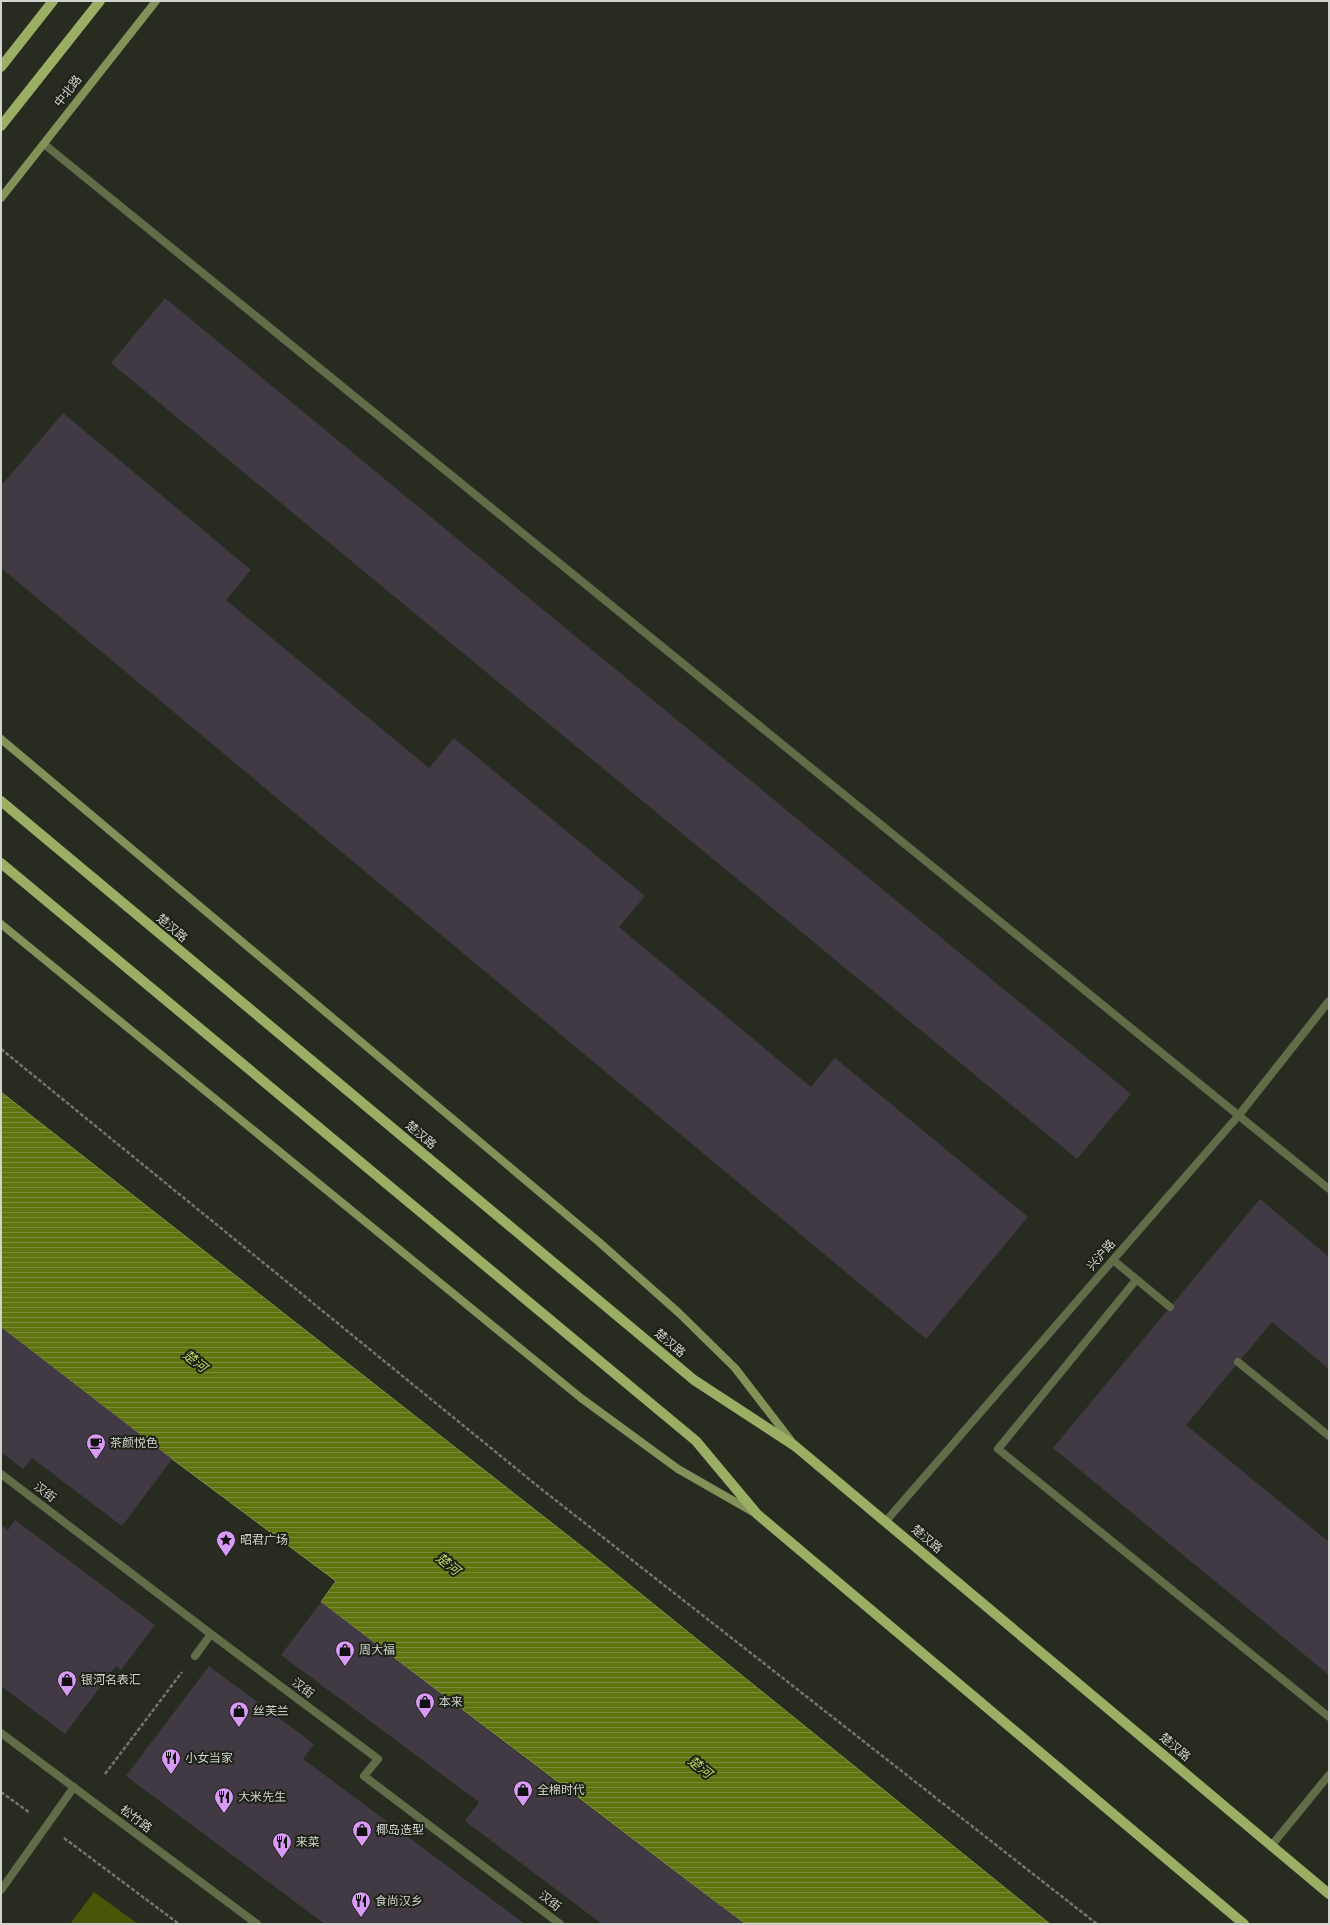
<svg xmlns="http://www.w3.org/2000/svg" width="1330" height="1925" font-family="'DM Sans','Noto Sans SC',sans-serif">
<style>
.grass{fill:#475607}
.water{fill:url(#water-rules);stroke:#819048}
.building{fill:#413a44}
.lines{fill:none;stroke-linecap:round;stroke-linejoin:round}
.path{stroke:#73766c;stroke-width:2.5;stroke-dasharray:4 2;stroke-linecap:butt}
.service{stroke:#626c49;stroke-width:8}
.pedestrian{stroke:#626c49;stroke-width:8}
.minor{stroke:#626c49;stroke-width:8}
.tertiary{stroke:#626c49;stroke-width:8}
.secondary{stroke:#829259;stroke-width:8}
.primary{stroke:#9baf64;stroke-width:10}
.labels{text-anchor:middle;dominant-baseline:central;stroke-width:4;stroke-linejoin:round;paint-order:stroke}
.street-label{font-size:12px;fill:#d1d4cd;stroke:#1e2117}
.poi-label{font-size:12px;fill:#d1d4cd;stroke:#1e2117;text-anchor:start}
.water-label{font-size:13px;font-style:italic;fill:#bfdc65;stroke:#1e2117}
</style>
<defs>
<pattern id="water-rules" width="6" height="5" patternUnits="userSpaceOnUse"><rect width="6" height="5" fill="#5f730f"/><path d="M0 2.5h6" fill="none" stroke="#7c8c3c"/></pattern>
</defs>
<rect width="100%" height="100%" fill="#282b20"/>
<path class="grass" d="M94 1892 138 1924H70Z"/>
<path class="water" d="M1 1092 589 1552 1050 1924H745L321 1602 336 1581 172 1459 1 1327Z"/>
<path class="building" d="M165 298 1131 1094 1077 1159 111 363Z
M63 413 251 570 226 600 429 768 454 738 645 896 619 927 811 1087 835 1058 1028 1217 926 1339 1 568V486Z
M1260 1199 1329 1257V1369L1272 1322 1186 1425 1329 1542V1675L1053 1448Z
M1 1327 172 1459 122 1526 32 1458 23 1469 1 1452Z
M15 1520 155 1625 121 1670 116 1666 65 1734 1 1686V1525L8 1530Z
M321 1602 581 1801 745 1924H602L465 1821 479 1802 281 1655Z
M209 1666 314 1744 303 1759 525 1924H325L126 1776Z"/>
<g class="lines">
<path class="path" d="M1 1049 540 1488 1097 1924
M105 1774 182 1672
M1 1792 30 1813
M64 1838 179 1924"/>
<path class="service" d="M1113 1260 1170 1307
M1136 1280 998 1449 1329 1717
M1238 1362 1329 1436
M1271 1846 1329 1775"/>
<path class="pedestrian" d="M1 1474 211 1634 378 1759 364 1776 560 1924
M195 1656 211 1634"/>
<path class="minor" d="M44 144 1329 1189
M1 1890 74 1787"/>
<path class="tertiary" d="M886 1521 1239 1115 1329 1001
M1 1733 257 1924"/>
<path class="secondary" d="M1 198 156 1
M1 739 599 1242 679 1313 735 1368 792 1442
M1 924 581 1398 678 1469 753 1512"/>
<path class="primary" d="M1 67 53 1
M1 126 100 1
M1 801 694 1380 795 1446 1329 1894
M1 863 696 1441 757 1514 1244 1924"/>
</g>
<defs>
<g id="cafe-pin" transform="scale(1)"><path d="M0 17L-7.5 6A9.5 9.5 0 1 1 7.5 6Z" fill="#d99af7" stroke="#1e2117"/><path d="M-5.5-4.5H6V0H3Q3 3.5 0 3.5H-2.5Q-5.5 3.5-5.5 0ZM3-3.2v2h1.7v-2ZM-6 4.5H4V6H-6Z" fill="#111"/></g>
<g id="sight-pin" transform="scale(1)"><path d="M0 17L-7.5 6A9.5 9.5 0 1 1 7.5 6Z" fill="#d99af7" stroke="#1e2117"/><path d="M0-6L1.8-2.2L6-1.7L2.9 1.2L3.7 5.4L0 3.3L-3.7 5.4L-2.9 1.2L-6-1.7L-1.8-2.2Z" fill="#111"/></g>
<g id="shop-pin" transform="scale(1)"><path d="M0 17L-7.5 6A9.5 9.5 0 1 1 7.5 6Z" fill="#d99af7" stroke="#1e2117"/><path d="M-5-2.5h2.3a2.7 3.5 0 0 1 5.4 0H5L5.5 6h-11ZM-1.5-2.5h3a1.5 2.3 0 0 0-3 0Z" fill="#111"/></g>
<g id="restaurant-pin" transform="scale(1)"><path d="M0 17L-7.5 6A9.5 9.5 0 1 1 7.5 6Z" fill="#d99af7" stroke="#1e2117"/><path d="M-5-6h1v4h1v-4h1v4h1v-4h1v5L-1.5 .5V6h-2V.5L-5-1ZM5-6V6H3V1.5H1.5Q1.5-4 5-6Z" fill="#111"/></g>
</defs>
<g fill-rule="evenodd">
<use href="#cafe-pin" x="96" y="1443"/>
<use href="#sight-pin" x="226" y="1540"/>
<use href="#shop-pin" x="345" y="1650"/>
<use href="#shop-pin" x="67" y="1680"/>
<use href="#shop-pin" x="425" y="1702"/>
<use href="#shop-pin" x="239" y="1711"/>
<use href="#restaurant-pin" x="171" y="1758"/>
<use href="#shop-pin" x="523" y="1790"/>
<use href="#restaurant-pin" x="224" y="1797"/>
<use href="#shop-pin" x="362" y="1830"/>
<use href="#restaurant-pin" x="282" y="1842"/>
<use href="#restaurant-pin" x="361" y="1901"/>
</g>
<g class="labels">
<g class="street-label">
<text transform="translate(68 91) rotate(-52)">中北路</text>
<text transform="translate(172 928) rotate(40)">楚汉路</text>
<text transform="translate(421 1135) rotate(40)">楚汉路</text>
<text transform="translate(1101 1255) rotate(-49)">兴沪路</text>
<text transform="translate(670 1343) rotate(40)">楚汉路</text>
<text transform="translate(45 1492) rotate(37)">汉街</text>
<text transform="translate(927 1539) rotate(40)">楚汉路</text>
<text transform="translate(303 1688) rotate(37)">汉街</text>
<text transform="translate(1175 1747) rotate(40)">楚汉路</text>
<text transform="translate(136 1819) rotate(37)">松竹路</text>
<text transform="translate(550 1901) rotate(37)">汉街</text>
</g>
<g class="poi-label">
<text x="110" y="1443">茶颜悦色</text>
<text x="240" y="1540">昭君广场</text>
<text x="359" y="1650">周大福</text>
<text x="81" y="1680">银河名表汇</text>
<text x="439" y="1702">本来</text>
<text x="253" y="1711">丝芙兰</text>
<text x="185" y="1758">小女当家</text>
<text x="537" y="1790">全棉时代</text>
<text x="238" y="1797">大米先生</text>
<text x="376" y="1830">椰岛造型</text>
<text x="296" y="1842">来菜</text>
<text x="375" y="1901">食尚汉乡</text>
</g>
<g class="water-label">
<text transform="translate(195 1361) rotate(39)">楚河</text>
<text transform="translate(448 1564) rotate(39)">楚河</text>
<text transform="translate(700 1767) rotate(39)">楚河</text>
</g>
</g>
<rect width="1330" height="1925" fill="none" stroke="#d1d4cd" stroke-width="4"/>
</svg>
